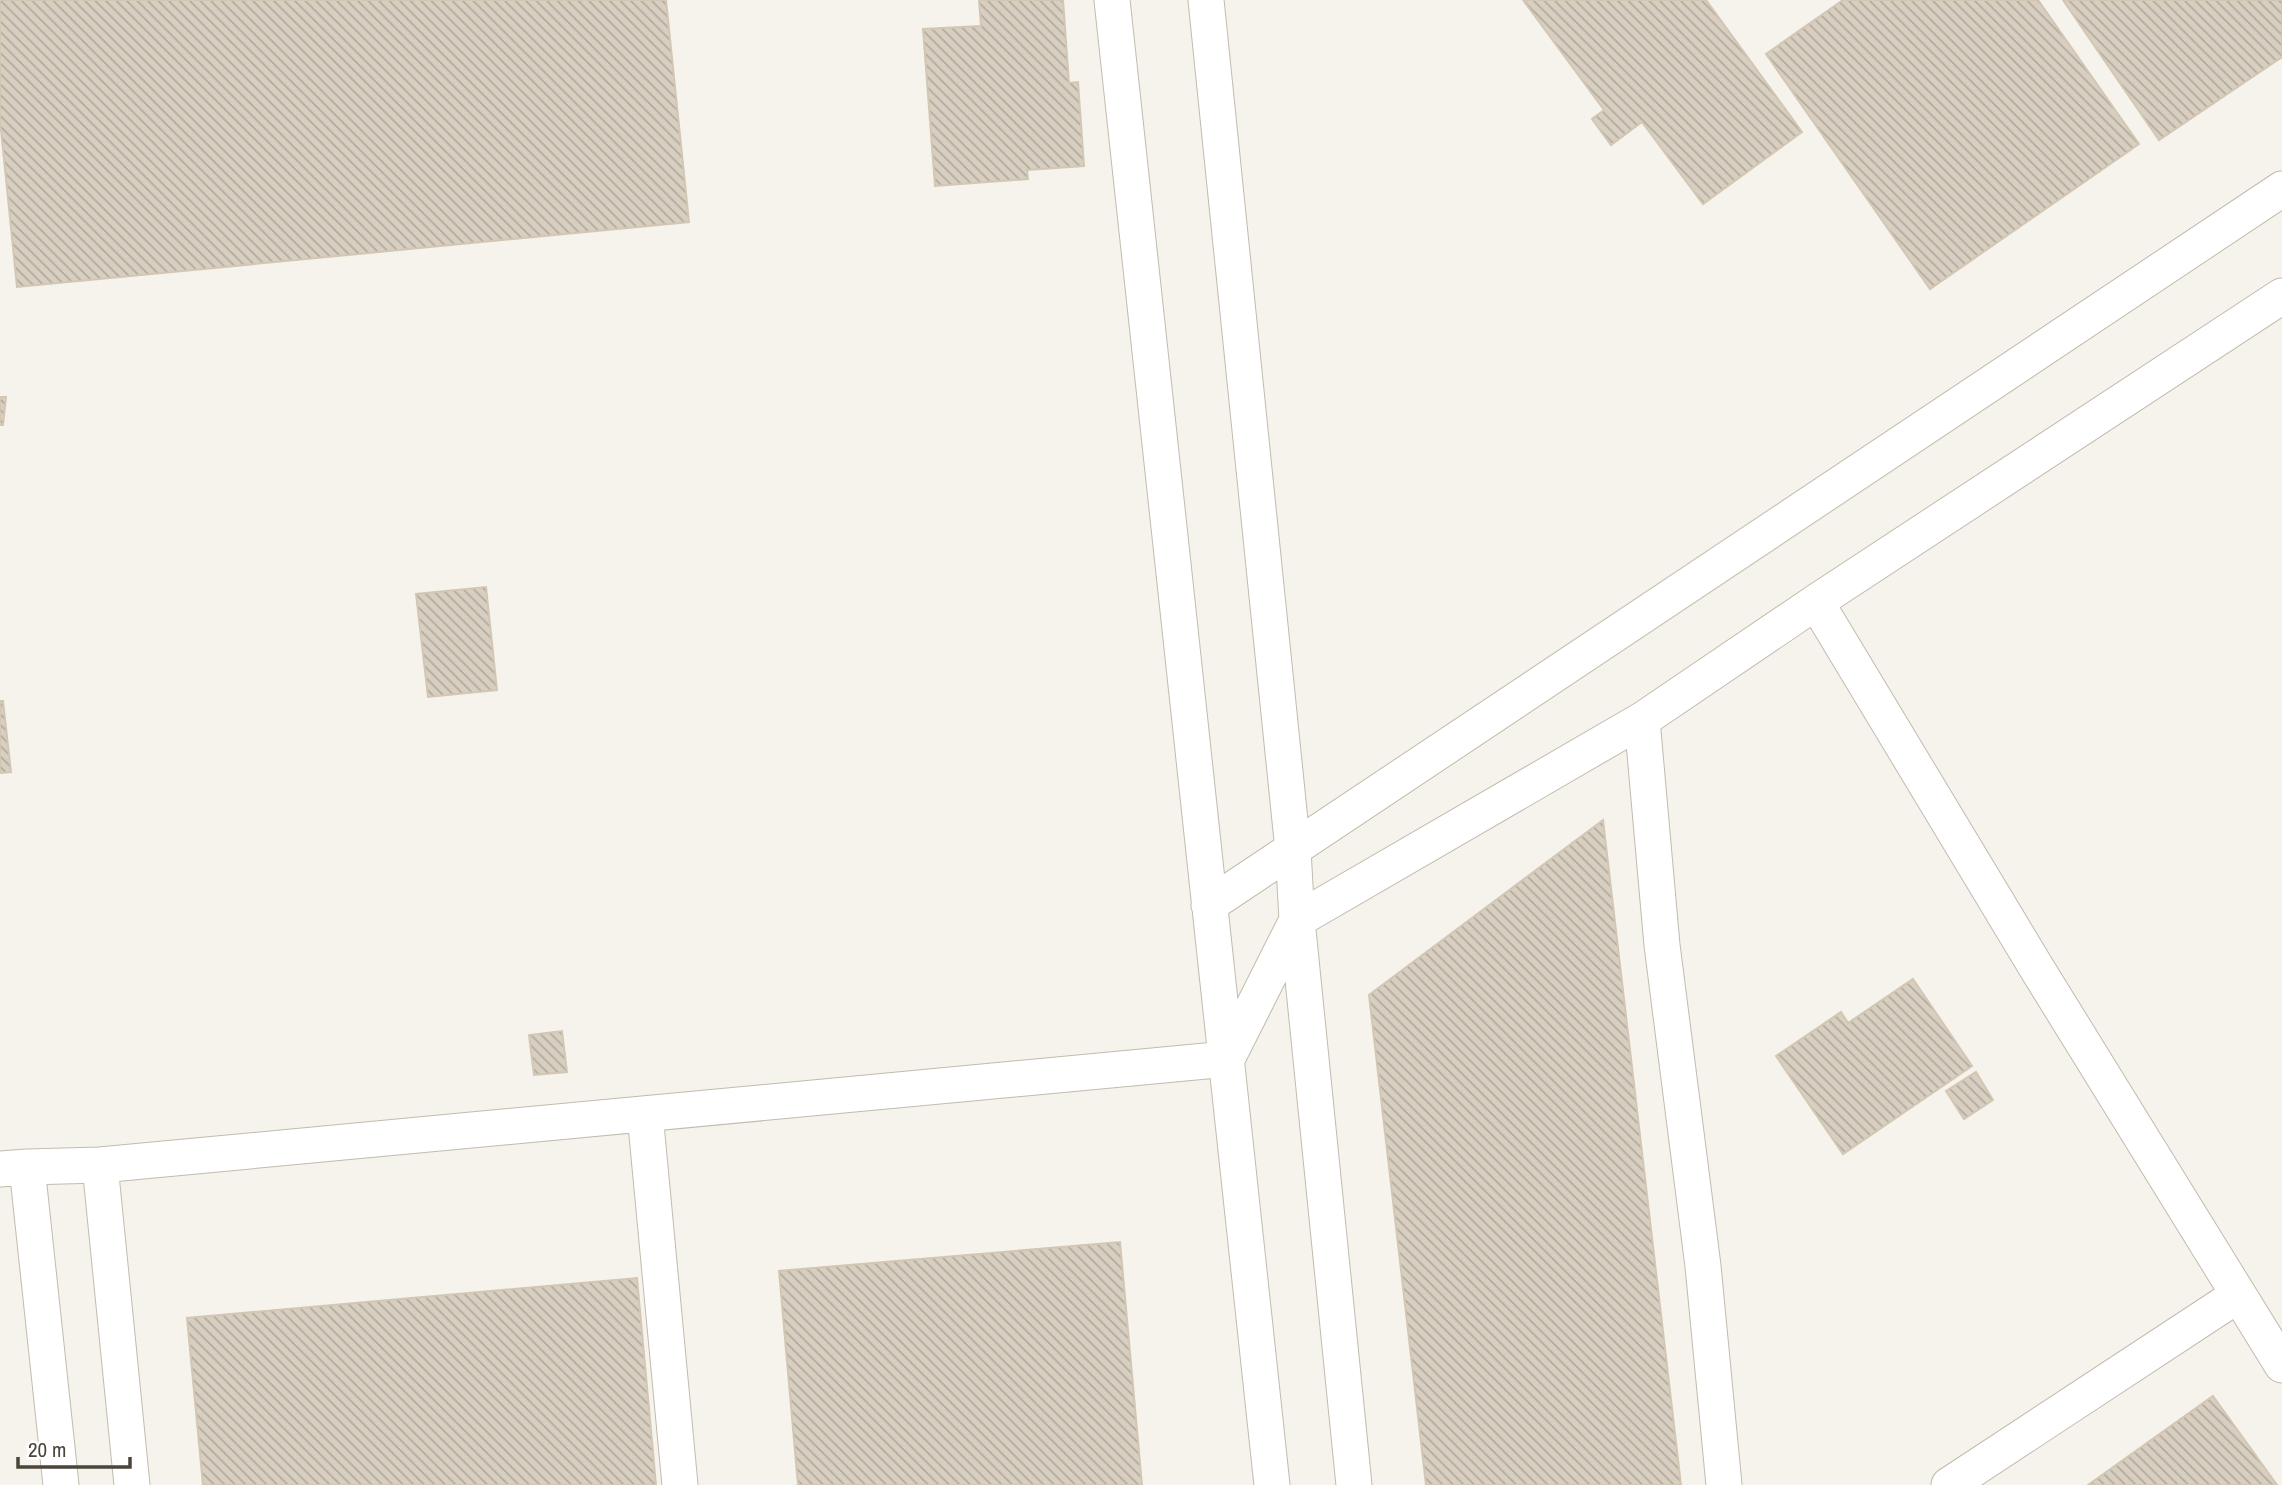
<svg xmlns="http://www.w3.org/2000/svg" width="2282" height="1485" font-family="'Archivo Narrow',sans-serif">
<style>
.building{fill:url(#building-back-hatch);stroke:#d3c7b4;stroke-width:2}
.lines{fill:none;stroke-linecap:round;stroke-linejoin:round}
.minor-casing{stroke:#c2bbae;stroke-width:37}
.minor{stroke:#fff;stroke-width:35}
</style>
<defs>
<pattern id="building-back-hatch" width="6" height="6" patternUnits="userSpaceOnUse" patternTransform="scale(1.75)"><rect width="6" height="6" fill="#d8cfc1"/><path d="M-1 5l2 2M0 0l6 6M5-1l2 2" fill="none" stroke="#b1aa9e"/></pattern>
</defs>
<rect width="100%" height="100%" fill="#f6f3ec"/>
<path class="building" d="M0 0H666L689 222 17 287 0 120Z
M979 0H1063L1069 83 1078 82 1084 166 1027 170 1028 179 935 186 923 29 981 26Z
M1523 0H1706L1802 132 1703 204 1642 122 1611 145 1592 119 1604 110Z
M1843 0H2038L2139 144 1930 289 1766 54Z
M2063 0H2282V57L2159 140Z
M0 397H6L3 425H0Z
M486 587 497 690 428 697 416 594Z
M0 701H3L11 772 0 773Z
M1603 820 1681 1485H1426L1369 995Z
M1913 979 1972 1066 1843 1154 1776 1056 1841 1012 1848 1023Z
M562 1031 567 1072 534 1075 529 1035Z
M1976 1072 1993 1100 1964 1119 1946 1091Z
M1120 1242 1142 1485H798L779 1271Z
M637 1278 656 1485H203L187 1318Z
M2213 1396 2277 1485H2088Z"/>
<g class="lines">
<g class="minor-casing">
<path id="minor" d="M1112 0C1165 495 1220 990 1272 1485
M1206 0 1293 850 1297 920 1354 1485
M1816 602 2036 967 2282 1365
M1642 720 1662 945 1703 1266 1724 1485
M1209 905 2282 189
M645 1114 680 1485
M100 1165 132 1485
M27 1167 61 1485
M0 1169 27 1167 100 1165 1227 1059 1297 920 1642 720 1816 602 2282 296
M1949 1485 2238 1295"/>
</g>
<use href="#minor" class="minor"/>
</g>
<path d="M18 1457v10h112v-10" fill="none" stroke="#4b4439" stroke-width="3.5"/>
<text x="28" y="1457" font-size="21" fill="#4b4439" stroke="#ffffff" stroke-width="5" paint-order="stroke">20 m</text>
</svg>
